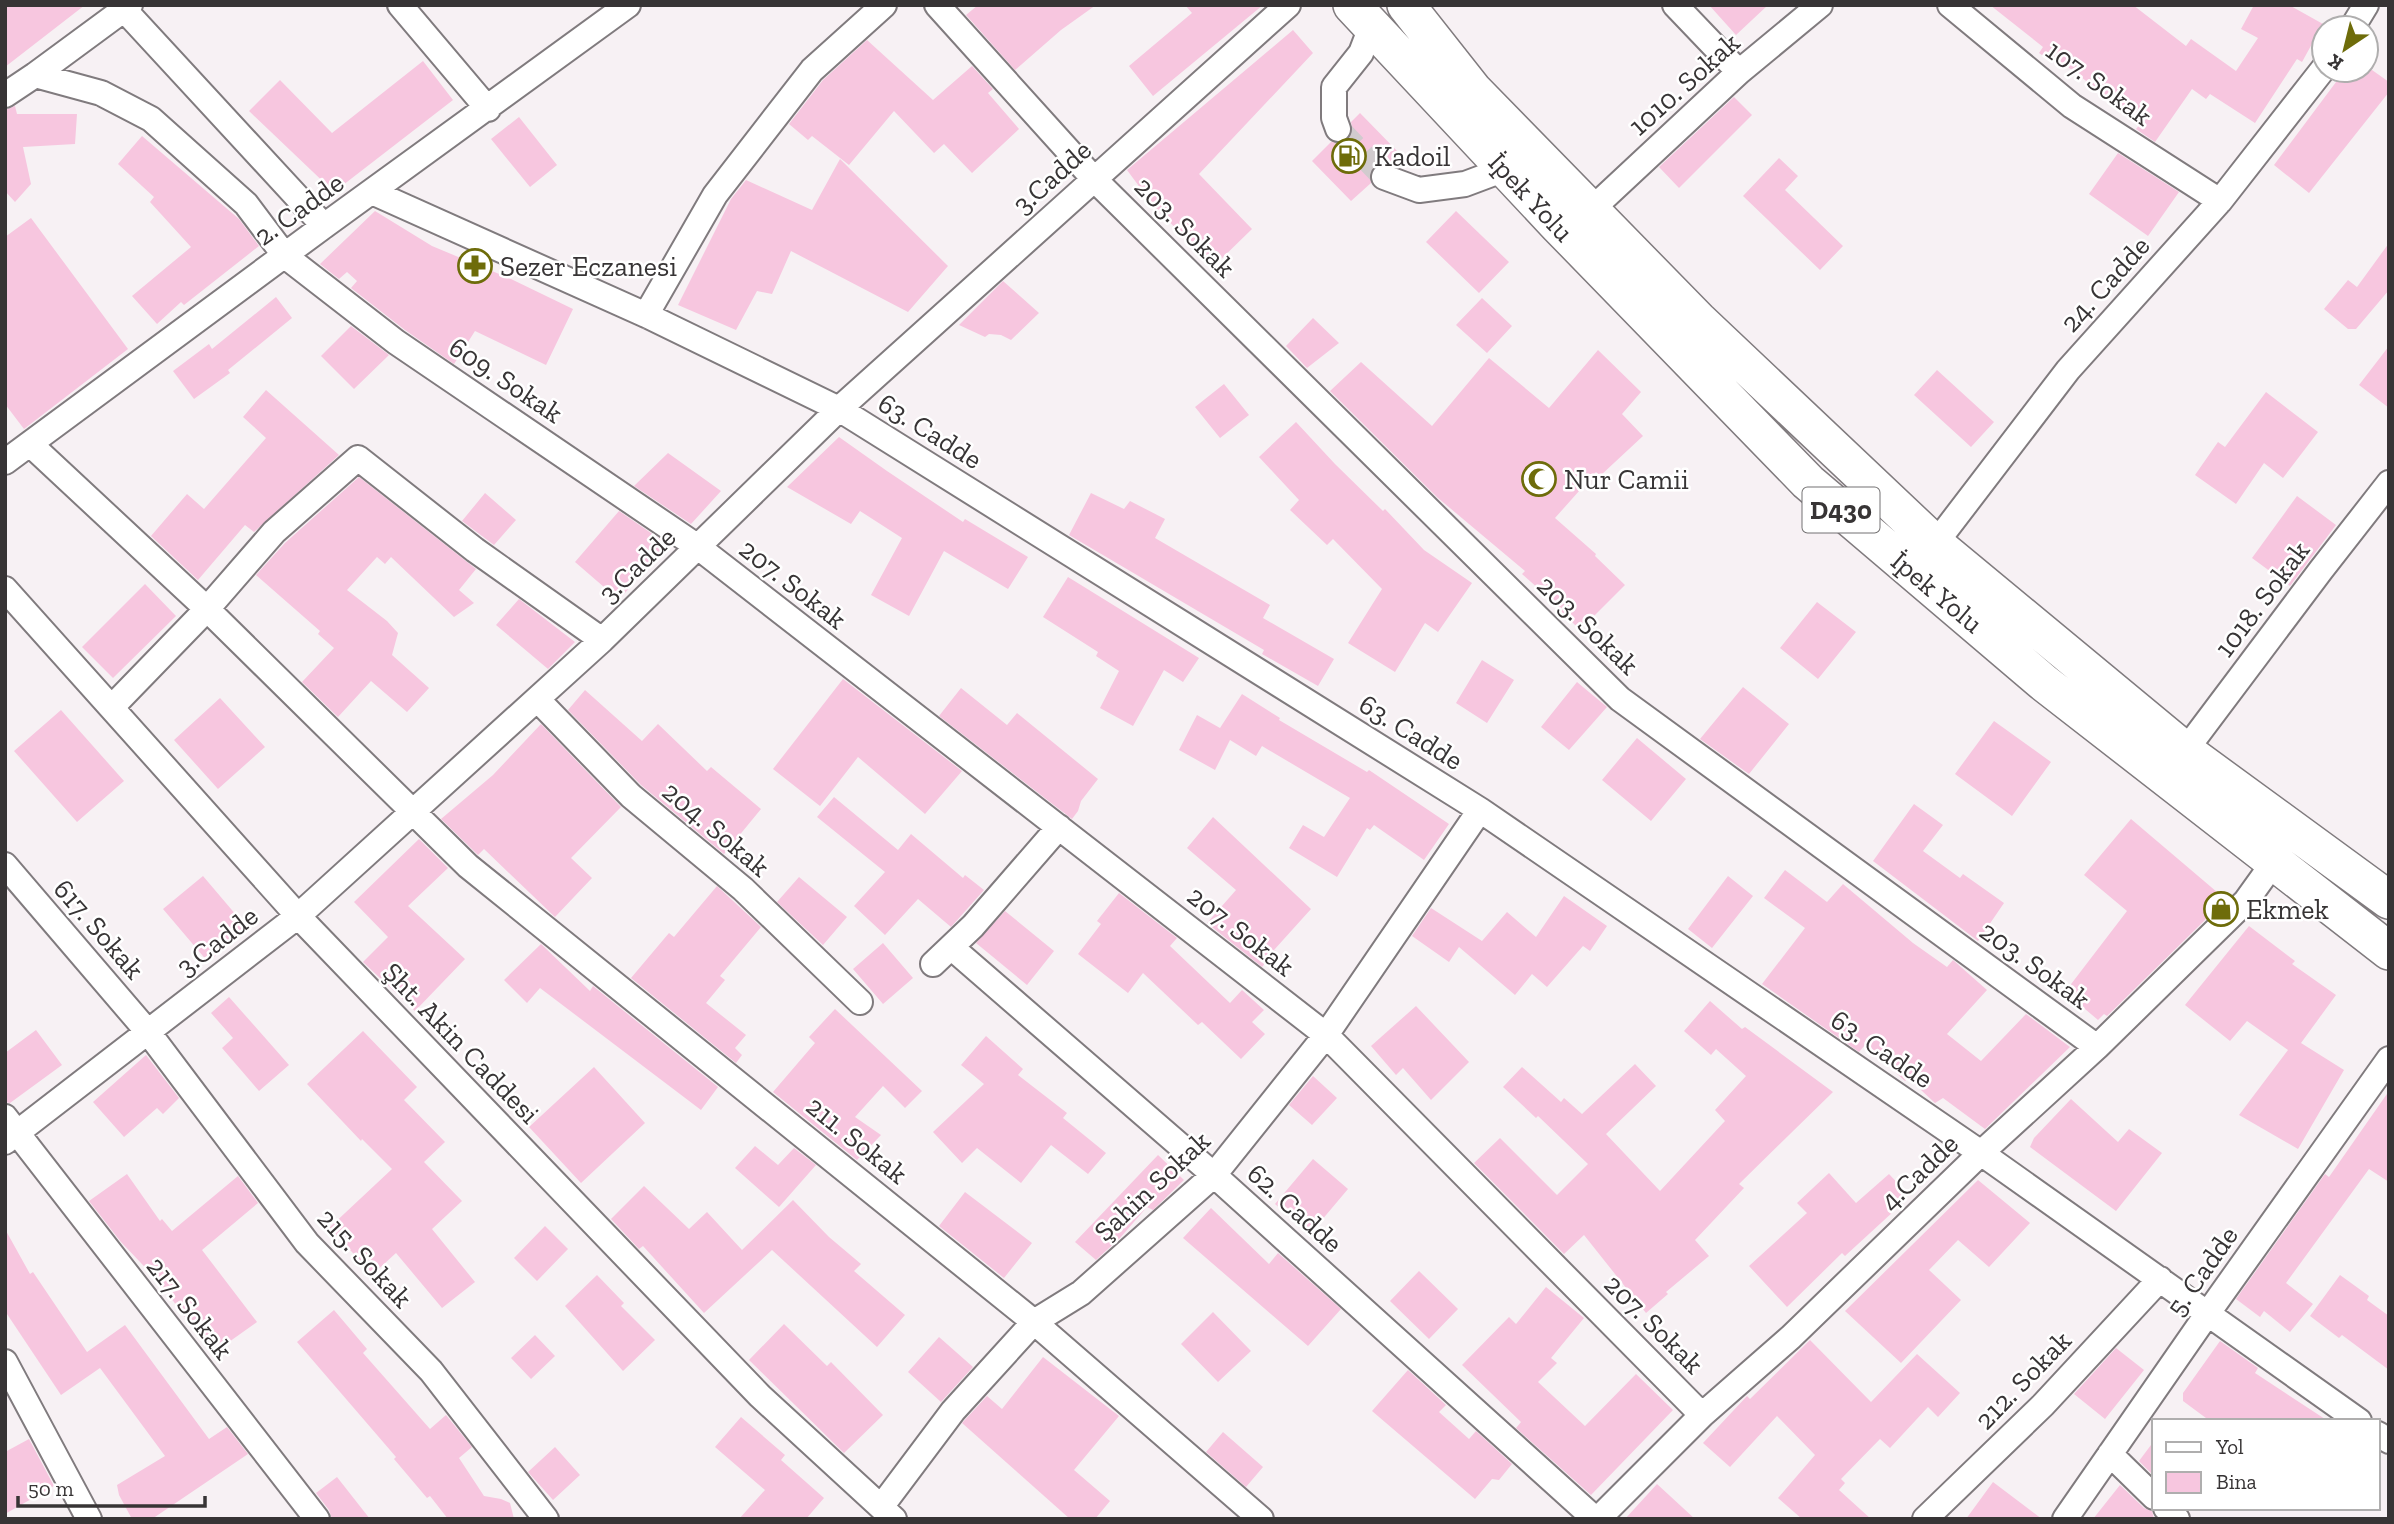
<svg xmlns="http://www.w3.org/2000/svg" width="2394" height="1524" font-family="'Zilla Slab',serif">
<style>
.building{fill:#f7c6df}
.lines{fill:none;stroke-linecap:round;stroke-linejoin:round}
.minor-tunnel{stroke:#d1cbce;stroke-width:24;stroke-dasharray:24 12;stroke-linecap:butt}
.minor-casing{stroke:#807b7e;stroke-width:28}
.highway-casing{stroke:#807b7e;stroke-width:40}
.minor{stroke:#fff;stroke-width:24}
.highway{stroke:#fff;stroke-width:37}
.labels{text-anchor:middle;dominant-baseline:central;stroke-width:5;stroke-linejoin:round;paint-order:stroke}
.shield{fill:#fff;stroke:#737172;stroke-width:2}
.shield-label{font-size:26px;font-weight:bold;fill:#373435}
.street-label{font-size:28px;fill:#373435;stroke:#fff}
.poi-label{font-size:28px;fill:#373435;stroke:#fff;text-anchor:start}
</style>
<rect width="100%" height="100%" fill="#f7f1f4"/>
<path class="building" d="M5 5H85L5 67Z
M978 5H1096L1061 30 1015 70 966 15Z
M1185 5H1263L1153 96 1129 66 1192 13Z
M1709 5H1768L1736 35Z
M1990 5H2133L2186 46 2191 39 2236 71 2258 38 2241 29 2254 5H2289L2323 24 2302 62 2297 59 2255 123 2210 94 2206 99 2192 89 2155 142 2136 129 2141 123 2064 64 2061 68 2039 53 2043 47Z
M1293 30 1313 53 1199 174 1252 229 1213 267 1159 211 1158 212 1127 170Z
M867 40 933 100 972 66 993 89 988 93 1019 129 972 173 944 144 934 153 894 111 849 165 812 136 808 140 789 124 823 80Z
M423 61 453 100 334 192 249 111 280 80 332 133Z
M2345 70H2372L2389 82V92L2309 193 2274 165Z
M1734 97 1752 115 1679 188 1659 167Z
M15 106 17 114H77L75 144 23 147 31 184 15 202 5 191V110Z
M1360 113 1402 156 1393 164 1382 162 1374 166 1370 172 1371 183 1351 201 1312 161 1331 142 1342 143 1349 139 1353 131 1351 122Z
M519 117 557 165 530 187 491 139Z
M142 136 239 219 259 246 184 305 181 302 157 324 132 296 191 247 150 202 154 197 118 164Z
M2118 153 2179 192 2148 236 2089 194Z
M1779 158 1798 176 1785 190 1843 246 1820 270 1743 196Z
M840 159 948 266 908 312 791 251 772 294 757 291 736 330 678 305 731 199 746 180 812 210Z
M375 211 432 246 511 279 573 309 546 365 475 331 454 364 405 330 351 288 357 281 347 272 339 279 320 264Z
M1456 211 1509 262 1479 293 1426 242Z
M31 218 128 349 24 429 5 404V237Z
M2389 243V290L2356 329H2348L2324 309 2348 280 2357 287Z
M1003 281 1039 313 1011 340 1001 335 989 334 985 337 959 325Z
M276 297 292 318 228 370 230 373 194 399 173 371 209 344 212 349Z
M1482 298 1512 326 1487 353 1456 325Z
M1313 318 1339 343 1307 368 1286 346Z
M351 326 389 355 354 389 321 356Z
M2389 346V408L2359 385Z
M1598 350 1641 392 1622 414 1643 436 1600 476 1596 472 1555 518 1596 554 1595 556 1625 585 1580 630 1557 607 1558 606 1522 574 1525 571 1438 498 1330 391 1361 362 1432 426 1489 358 1549 408Z
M1937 370 1994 422 1971 447 1914 395Z
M1224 384 1249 415 1220 438 1195 407Z
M266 390 339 455 254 532 245 525 198 580 151 536 187 494 204 509 266 438 243 417Z
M2266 392 2318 432 2283 478 2264 463 2236 504 2195 475 2218 442 2225 447Z
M1296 422 1335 464 1383 511 1385 509 1424 550 1472 583 1438 632 1425 623 1395 672 1348 643 1382 589 1333 539 1327 545 1290 510 1299 500 1259 457Z
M839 437 887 471 963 522 965 519 1028 557 1008 589 944 551 909 616 871 595 902 538 860 511 851 524 787 487Z
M668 453 721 491 691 524 634 486Z
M359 477 476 569 459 590 474 603 454 617 391 557 385 564 377 557 347 590 387 621 398 633 392 655 429 688 407 712 371 681 338 717 302 682 334 648 318 634 320 631 256 575 285 543Z
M485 493 516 520 494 545 462 521Z
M1091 493 1124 509 1130 501 1165 519 1155 538 1270 605 1263 618 1334 659 1318 686 1262 654 1264 650 1069 535Z
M2297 496 2336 525 2290 586 2252 558Z
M619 511 667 544 619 600 575 562Z
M1068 577 1199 658 1183 682 1164 670 1133 726 1100 708 1119 671 1096 656 1098 652 1043 617Z
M145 584 176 616 113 678 82 647Z
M519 599 575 642 548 669 496 625Z
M1817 602 1856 632 1818 679 1780 648Z
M1482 660 1514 680 1487 723 1456 703Z
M843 679 962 771 925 814 858 757 820 806 773 769Z
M1577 682 1607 707 1569 750 1541 727Z
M1743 687 1789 724 1749 774 1700 739Z
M961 688 1007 725 1017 713 1098 779 1081 801 1078 811 1072 819 939 716Z
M585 690 642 741 658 724 707 771 711 767 761 809 724 854 641 785 568 710Z
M1242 694 1280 718 1279 720 1367 772 1369 770 1449 824 1424 860 1374 825 1370 830 1367 828 1337 877 1289 848 1303 825 1324 837 1350 798 1262 746 1256 756 1230 740 1215 770 1179 750 1197 715 1220 728Z
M220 698 265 747 218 789 174 740Z
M61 710 124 781 77 822 14 751Z
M1994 721 2051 762 2012 816 1955 774Z
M541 724 621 807 571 858 592 878 555 917 484 849 478 855 441 819 493 775Z
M1637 738 1686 779 1651 821 1602 780Z
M834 797 898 850 911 834 963 878 965 875 984 890 951 927 918 899 885 935 854 906 885 872 817 817Z
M1914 804 1943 825 1923 851 1960 878 1963 874 2004 903 1978 941 1873 861Z
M1213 817 1311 909 1274 950 1276 951 1262 967 1207 923 1236 890 1187 848Z
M2131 819 2224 898 2204 921 2107 1016 2104 1014 2098 1020 2065 992 2127 911 2084 875Z
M419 839 448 868 408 906 465 959 415 1011 363 962 388 937 354 902Z
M1785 870 1827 902 1843 884 1913 943 1947 967 1953 960 1987 990 1947 1034 1981 1061 2026 1014 2070 1047 1985 1129 1943 1098 1935 1103 1908 1078 1905 1081 1865 1045 1859 1052 1762 984 1805 928 1764 898Z
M203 876 248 929 208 962 163 909Z
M1728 876 1753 896 1712 948 1688 929Z
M799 877 847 917 823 945 777 902Z
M717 886 761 927 720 976 725 980 706 1003 746 1035 735 1048 742 1055 736 1063 631 978 669 933 674 937Z
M1119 893 1177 938 1170 946 1230 1003 1242 990 1264 1010 1252 1022 1265 1034 1241 1059 1202 1022 1198 1025 1143 973 1128 993 1078 954 1101 924 1097 921Z
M1564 896 1607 926 1590 951 1583 946 1547 987 1532 974 1515 995 1459 947 1449 962 1412 936 1431 908 1482 941 1507 912 1536 937Z
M1005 911 1054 951 1027 985 976 943Z
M2249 926 2295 961 2292 964 2336 995 2301 1043 2344 1070 2298 1149 2239 1115 2288 1050 2247 1021 2230 1041 2185 1005Z
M883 943 913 978 883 1004 853 969Z
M541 944 590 991 593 986 718 1087 701 1110 540 988 527 1003 504 980Z
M229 997 289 1065 259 1091 222 1048 233 1038 211 1013Z
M1710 1001 1742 1029 1745 1027 1833 1092 1739 1184 1744 1188 1695 1240 1709 1256 1666 1292 1668 1294 1646 1313 1584 1235 1564 1254 1474 1163 1500 1138 1557 1195 1588 1164 1538 1116 1536 1118 1503 1087 1522 1067 1561 1102 1564 1098 1582 1114 1635 1064 1656 1086 1606 1134 1660 1191 1725 1121 1715 1110 1746 1076 1716 1049 1711 1055 1684 1031Z
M1416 1006 1469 1062 1431 1100 1403 1068 1396 1075 1371 1046Z
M835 1009 922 1091 905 1108 883 1086 855 1117 881 1135 857 1160 773 1092 815 1043 809 1037Z
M36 1030 62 1065 10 1103 5 1102V1053Z
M363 1031 417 1087 404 1100 445 1142 424 1162 462 1201 432 1229 475 1282 442 1308 396 1253 373 1274 329 1228 392 1169 362 1139 361 1141 307 1084Z
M986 1036 1023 1069 1018 1075 1067 1113 1063 1118 1106 1153 1088 1174 1051 1145 1021 1183 977 1148 962 1163 933 1132 984 1084 961 1065Z
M146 1055 179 1098 163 1114 157 1108 124 1137 93 1102Z
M594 1067 645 1123 581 1183 529 1127Z
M1313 1076 1337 1098 1312 1125 1289 1105Z
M2389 1091V1182L2369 1169 2286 1283 2313 1304 2290 1332 2264 1311 2260 1317 2236 1299 2325 1174 2329 1177Z
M2071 1099 2118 1142 2129 1129 2162 1153 2116 1211 2030 1147 2034 1138Z
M755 1146 778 1165 794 1148 816 1165 779 1207 735 1168Z
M1158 1155 1184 1180 1153 1210 1147 1207 1120 1238 1096 1260 1075 1242Z
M1313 1159 1348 1189 1310 1234 1275 1204Z
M1829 1173 1856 1203 1889 1174 1906 1192V1200L1845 1256 1842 1253 1787 1307 1749 1266 1807 1213 1797 1203Z
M127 1174 160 1221 162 1219 172 1231 238 1176 258 1203 202 1250 257 1322 212 1354 160 1283 121 1242 89 1201Z
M1978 1180 2030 1223 1989 1267 1958 1240 1929 1270 1961 1300 1901 1363 1845 1311Z
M644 1186 689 1229 707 1212 742 1250 793 1200 829 1237 861 1264 854 1271 905 1315 877 1347 772 1250 704 1313 643 1246 639 1249 611 1219Z
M965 1192 1032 1243 1004 1278 939 1226Z
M1211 1208 1269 1264 1278 1253 1341 1309 1308 1346 1183 1238Z
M545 1226 568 1249 537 1281 514 1258Z
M5 1229 30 1274 33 1272 87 1352 125 1325 209 1439 227 1427 248 1454 152 1519H132L119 1495 117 1485 165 1456 100 1368 61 1395 5 1311Z
M1419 1271 1458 1309 1429 1339 1390 1301Z
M597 1275 624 1303 621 1306 655 1340 623 1371 565 1306Z
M2340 1275 2369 1296 2367 1300 2389 1316V1370L2342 1335 2339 1338 2310 1316Z
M1546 1287 1584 1318 1551 1358 1557 1363 1538 1382 1585 1426 1636 1374 1673 1410 1591 1495 1516 1428 1521 1422 1462 1365 1509 1317 1516 1324Z
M334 1310 367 1349 363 1353 430 1429 446 1415 472 1447 459 1458 484 1496 501 1499 510 1503 514 1519H448L430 1496 427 1498 394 1459 396 1457 297 1342Z
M1213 1312 1251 1351 1218 1382 1181 1344Z
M784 1324 827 1366 831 1362 883 1415 844 1453 749 1360Z
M535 1335 555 1356 531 1379 511 1358Z
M939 1337 973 1367 941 1402 908 1372Z
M1810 1340 1871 1402 1917 1354 1960 1393 1938 1417 1928 1407 1890 1448 1880 1439 1841 1479 1845 1483 1839 1490 1871 1519H1802L1778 1498 1815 1455 1777 1416 1730 1467 1703 1443 1747 1396 1750 1399Z
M2220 1341 2258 1368 2255 1373 2328 1421H2210L2183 1401V1393Z
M2116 1348 2144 1370 2105 1419 2074 1394Z
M1043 1357 1119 1416 1074 1470 1110 1501 1095 1519H1070L962 1423 987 1396 1002 1409Z
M1408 1370 1446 1405 1439 1412 1469 1439 1476 1431 1512 1464 1499 1480 1492 1479 1475 1499 1372 1411Z
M741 1417 785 1455 781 1460 824 1498 806 1519H739L765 1490 715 1447Z
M1223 1432 1263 1467 1246 1487 1206 1452Z
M29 1439 54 1486 5 1514V1452Z
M2154 1441V1476L2139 1461Z
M555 1447 580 1475 553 1500 528 1472Z
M337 1477 370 1519H332L329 1510 316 1493Z
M1993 1482 2042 1519H1966Z
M1657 1484 1695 1519H1625Z
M2120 1485 2144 1508 2152 1511 2154 1519H2093Z"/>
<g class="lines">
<path class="minor-tunnel" d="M1338 129 1384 177"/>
<g class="minor-casing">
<path id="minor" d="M120 5 324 226
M400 5 488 109
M937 5 1094 179 1620 699 2097 1047
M1675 5 1739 72
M1950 5 2072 106 2220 201
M2352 28 2366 5
M35 75 101 93 151 119 246 204 285 256 396 342 698 547 1326 1035 1702 1415
M5 95 35 75 130 5
M1338 129 1334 118V87L1361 53 1371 27
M1384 177 1419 190 1465 184 1505 169
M372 192 646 315 839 409 1480 810 1981 1153 2359 1421
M1591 210 1739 72 1820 5
M646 315 715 195 812 70 884 5
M30 444 207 609 468 866 1034 1322 1261 1519
M5 462 324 226 628 5
M1935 544 2068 370 2220 201 2324 68
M5 589 298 916 760 1396 894 1519
M537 699 631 796 743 889 860 1002
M112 707 207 609 274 532 358 458 475 550 602 640
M2185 751 2321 570 2389 483
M5 865 148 1032 307 1243 431 1371 546 1519
M951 947 1214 1175 1595 1519
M933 964 973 926 1059 827
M5 1117 317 1519
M5 1142 298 916 602 640 839 409 1288 5
M5 1362 89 1519
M2378 1434 2389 1441
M2110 1454 2154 1497
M881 1507 953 1411 1034 1322 1081 1293 1214 1175 1326 1035 1480 810
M2166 1508 2177 1519
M1598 1519 1702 1415 1791 1337 1981 1153 2097 1047 2246 901 2274 862
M1925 1519 2043 1405 2160 1279
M2065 1519 2208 1313 2389 1059"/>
</g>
<g class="highway-casing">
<path id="highway" d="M1352 5 1558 225 1808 482 2043 682 2389 951
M1406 5 1473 90 1698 320 1935 544 2185 751 2389 900"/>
</g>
<use href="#minor" class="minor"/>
<use href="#highway" class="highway"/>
</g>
<defs>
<g id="fuel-ring" transform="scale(1.75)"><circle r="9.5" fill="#fff" stroke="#6e6c0a" stroke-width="1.5"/><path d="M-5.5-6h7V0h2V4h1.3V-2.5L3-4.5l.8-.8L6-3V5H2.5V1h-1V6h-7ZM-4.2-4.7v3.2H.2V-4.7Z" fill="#6e6c0a"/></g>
<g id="pharmacy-ring" transform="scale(1.75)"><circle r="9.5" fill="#fff" stroke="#6e6c0a" stroke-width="1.5"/><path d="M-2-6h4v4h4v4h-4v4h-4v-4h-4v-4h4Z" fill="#6e6c0a"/></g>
<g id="mosque-ring" transform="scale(1.75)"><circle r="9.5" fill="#fff" stroke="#6e6c0a" stroke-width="1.5"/><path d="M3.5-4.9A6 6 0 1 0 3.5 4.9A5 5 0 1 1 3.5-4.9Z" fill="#6e6c0a"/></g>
<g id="shop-ring" transform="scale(1.75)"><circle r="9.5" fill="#fff" stroke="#6e6c0a" stroke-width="1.5"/><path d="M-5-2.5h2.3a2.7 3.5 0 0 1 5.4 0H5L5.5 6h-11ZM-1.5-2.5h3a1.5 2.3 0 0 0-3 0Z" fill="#6e6c0a"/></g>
</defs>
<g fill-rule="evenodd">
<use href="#fuel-ring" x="1349" y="156"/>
<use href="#pharmacy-ring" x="475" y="266"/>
<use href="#mosque-ring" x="1539" y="479"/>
<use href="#shop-ring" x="2221" y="909"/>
</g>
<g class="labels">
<rect class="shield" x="1802.5" y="487.5" width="77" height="45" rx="5"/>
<g class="shield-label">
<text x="1841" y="510">D430</text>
</g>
<g class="street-label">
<text transform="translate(2099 83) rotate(36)">107. Sokak</text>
<text transform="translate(1684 84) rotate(-42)">1010. Sokak</text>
<text transform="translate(1052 177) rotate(-42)">3.Cadde</text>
<text transform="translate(1531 197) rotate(47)">İpek Yolu</text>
<text transform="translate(299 209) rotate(-36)">2. Cadde</text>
<text transform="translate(1185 227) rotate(45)">203. Sokak</text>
<text transform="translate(2105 284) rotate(-48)">24. Cadde</text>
<text transform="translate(506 380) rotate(34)">609. Sokak</text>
<text transform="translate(930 431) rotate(32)">63. Cadde</text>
<text transform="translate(637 565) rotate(-44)">3.Cadde</text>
<text transform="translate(793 584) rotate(38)">207. Sokak</text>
<text transform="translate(1937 592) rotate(40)">İpek Yolu</text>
<text transform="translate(2262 599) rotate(-53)">1018. Sokak</text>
<text transform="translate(1588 625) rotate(44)">203. Sokak</text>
<text transform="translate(1411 732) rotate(32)">63. Cadde</text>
<text transform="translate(716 829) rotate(40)">204. Sokak</text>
<text transform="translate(99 929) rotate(49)">617. Sokak</text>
<text transform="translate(1241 931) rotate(38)">207. Sokak</text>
<text transform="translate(217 941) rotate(-38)">3.Cadde</text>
<text transform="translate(2035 965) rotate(36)">203. Sokak</text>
<text transform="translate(461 1043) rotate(46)">Şht. Akin Caddesi</text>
<text transform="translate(1882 1049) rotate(34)">63. Cadde</text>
<text transform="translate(857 1140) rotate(39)">211. Sokak</text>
<text transform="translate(1919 1172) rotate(-44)">4.Cadde</text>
<text transform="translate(1152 1186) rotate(-43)">Şahin Sokak</text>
<text transform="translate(1295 1208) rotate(42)">62. Cadde</text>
<text transform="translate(365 1258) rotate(47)">215. Sokak</text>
<text transform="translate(2202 1271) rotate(-55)">5. Cadde</text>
<text transform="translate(190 1308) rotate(52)">217. Sokak</text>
<text transform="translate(1654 1324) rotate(45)">207. Sokak</text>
<text transform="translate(2023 1380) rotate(-46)">212. Sokak</text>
</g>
<g class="poi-label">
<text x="1374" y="156">Kadoil</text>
<text x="500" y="266">Sezer Eczanesi</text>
<text x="1564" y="479">Nur Camii</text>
<text x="2246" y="909">Ekmek</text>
</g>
</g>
<rect width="2394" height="1524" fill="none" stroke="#373435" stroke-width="14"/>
<rect x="2152" y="1419" width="228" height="91" fill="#ffffff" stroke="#afaeae" stroke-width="2"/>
<rect x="2166" y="1442" width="35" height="10" fill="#ffffff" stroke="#afaeae" stroke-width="2"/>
<text x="2216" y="1454" font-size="21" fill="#373435">Yol</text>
<rect x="2166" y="1472" width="35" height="21" fill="#f7c6df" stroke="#afaeae" stroke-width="2"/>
<text x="2216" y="1489" font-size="21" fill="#373435">Bina</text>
<g transform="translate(2345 49) rotate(215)"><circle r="33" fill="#ffffff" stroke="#afaeae" stroke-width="2"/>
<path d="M0-5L12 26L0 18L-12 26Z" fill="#6e6c0a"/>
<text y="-10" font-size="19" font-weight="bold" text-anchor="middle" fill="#373435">K</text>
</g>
<path d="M18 1496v10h187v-10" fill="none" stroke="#373435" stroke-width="3.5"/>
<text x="28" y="1496" font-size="21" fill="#373435" stroke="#ffffff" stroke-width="5" paint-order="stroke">50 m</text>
</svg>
